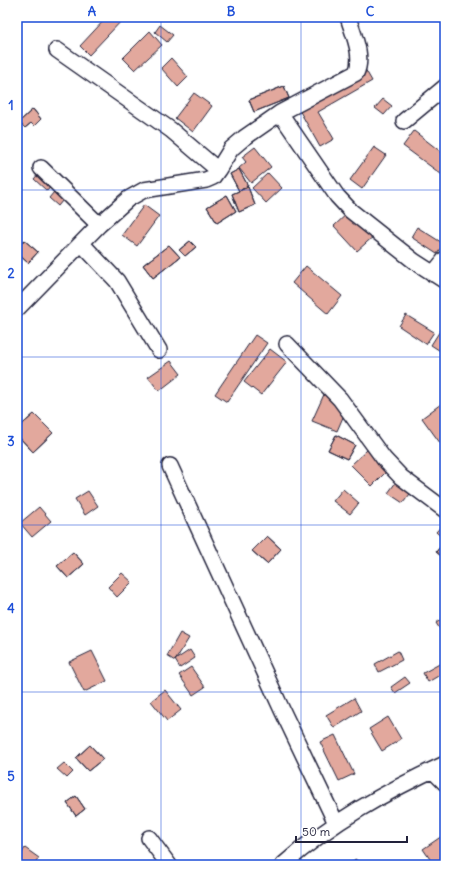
<svg xmlns="http://www.w3.org/2000/svg" width="462" height="882" font-family="Delius,sans-serif">
<style>
.building{fill:#e2a89d;stroke:#22223b}
.lines{fill:none;stroke-linecap:round;stroke-linejoin:round}
.street-casing{stroke:#22223b;stroke-width:18}
.street{stroke:#fff;stroke-width:15}
.grid{fill:none;stroke:#1d4ed8;stroke-width:1;stroke-opacity:0.55}
.neatline{fill:none;stroke:#1d4ed8;stroke-width:1.5}
.grid-label{font-size:13px;text-anchor:middle;font-weight:bold;fill:#1d4ed8}
</style>
<rect width="100%" height="100%" fill="#fff"/>
<filter id="ink" filterUnits="userSpaceOnUse"><feTurbulence type="fractalNoise" baseFrequency=".025" numOctaves="2"/><feDisplacementMap in="SourceGraphic" scale="8" xChannelSelector="R" yChannelSelector="G"/><feConvolveMatrix kernelMatrix="1 2 1 2 8 2 1 2 1" color-interpolation-filters="sRGB"/></filter>
<g filter="url(#ink)">
<path class="building" d="M107 17H125L89 55 80 46Z
M160 25 173 35 167 42 155 32Z
M150 31 162 45 135 70 123 58Z
M171 58 188 77 178 87 161 68Z
M365 69 372 81 318 112 334 139 320 147 298 108Z
M284 86 289 98 254 112 249 100Z
M284 86 289 98 254 112 249 100Z
M194 93 212 106 193 132 175 118Z
M383 99 392 106 384 115 375 108Z
M33 109 41 119 34 126 31 123 25 128 19 122Z
M33 109 41 119 34 126 31 123 25 128 19 122Z
M414 131 445 155V177L403 146Z
M255 147 271 167 251 183 239 168 246 162 242 157Z
M374 147 386 155 362 189 350 180Z
M45 166 58 178 47 191 34 179Z
M239 169 248 186 239 191 230 174Z
M239 169 248 186 239 191 230 174Z
M268 173 282 188 266 203 252 188Z
M63 181 72 189 58 206 49 198Z
M248 187 255 205 239 212 232 194Z
M248 187 255 205 239 212 232 194Z
M227 195 236 211 217 223 207 207Z
M227 195 236 211 217 223 207 207Z
M144 205 159 216 137 246 122 235Z
M351 210 375 235 357 251 334 226Z
M417 227 444 244 437 254 411 237Z
M24 240 38 252 28 263 17 253V249Z
M24 240 38 252 28 263 17 253V249Z
M190 241 196 247 185 256 179 250Z
M190 241 196 247 185 256 179 250Z
M169 245 180 257 153 278 143 265Z
M169 245 180 257 153 278 143 265Z
M306 266 342 296 328 314 292 283Z
M406 315 434 332 426 344 399 326Z
M445 323V354L431 345Z
M255 335 267 343 227 402 215 394Z
M270 349 287 362 261 395 244 382Z
M171 361 181 374 159 391 148 377Z
M326 390 350 401 337 431 312 421Z
M445 401V446L443 447 422 418Z
M34 414 53 433 33 452 17 435V429Z
M34 414 53 433 33 452 17 435V429Z
M336 435 355 445 347 459 328 450Z
M336 435 355 445 347 459 328 450Z
M367 450 388 470 372 486 351 465Z
M402 474 417 485 403 503 388 493Z
M343 489 359 503 350 514 333 501Z
M88 491 98 506 85 515 75 499Z
M39 507 51 521 32 537 20 523Z
M445 522V540L436 532Z
M267 536 281 549 267 564 252 551Z
M267 536 281 549 267 564 252 551Z
M444 542 445 543V559L436 552Z
M444 542 445 543V559L436 552Z
M73 552 84 564 68 578 57 566Z
M73 552 84 564 68 578 57 566Z
M122 573 132 582 117 597 108 587Z
M445 617V637L436 623Z
M180 633 189 638 175 661 167 656Z
M190 650 195 658 180 668 175 660Z
M92 651 107 681 84 692 69 662Z
M398 651 402 660 379 672 375 664Z
M445 661V672L428 682 423 673Z
M191 667 205 687 193 695 179 675Z
M405 677 410 683 395 693 391 687Z
M165 690 181 710 167 721 151 701Z
M354 698 361 711 334 728 326 715Z
M388 717 401 739 382 751 369 729Z
M335 735 354 774 339 781 320 742Z
M90 745 103 759 88 771 76 758Z
M90 745 103 759 88 771 76 758Z
M64 763 73 772 67 778 57 769Z
M76 796 85 809 76 816 67 803Z
M76 796 85 809 76 816 67 803Z
M445 834V857L434 865 423 849Z
M25 848 39 858 34 865H17V860Z
M355 859 362 865H350Z
M355 859 362 865H350Z"/>
<g class="lines">
<g class="street-casing">
<path id="street" d="M57 50 171 130 218 170
M280 113 337 196 351 211 414 261 445 281
M404 121 445 87
M41 168 99 225
M82 244 117 281 159 350
M433 274 445 259
M17 309 99 225 128 199 144 190 206 180 213 177 218 170 231 149 244 138 280 113 356 73C364 56 353 34 348 17
M287 344 340 399 384 459 401 477 445 510
M170 466 282 710 336 823
M432 770 445 783
M149 838 169 865
M283 865C331 822 387 791 445 764"/>
</g>
<use href="#street" class="street"/>
</g>
</g>
<path class="grid" d="M161 17V865M301 17V865M17 190H445M17 357H445M17 525H445M17 692H445"/>
<rect width="462" height="882" fill="none" stroke="#fff" stroke-width="44"/>
<path d="M296 836v6h111v-6" fill="none" stroke="#22223b" stroke-width="2"/>
<text x="302" y="836" font-size="12" fill="#22223b" stroke="#ffffff" stroke-width="3" paint-order="stroke">50 m</text>
<rect x="22" y="22" width="418" height="838" class="neatline"/>
<g class="grid-label">
<text x="92" y="16">A</text>
<text x="231" y="16">B</text>
<text x="370" y="16">C</text>
<text x="11" y="110">1</text>
<text x="11" y="278">2</text>
<text x="11" y="446">3</text>
<text x="11" y="613">4</text>
<text x="11" y="781">5</text>
</g>
</svg>
